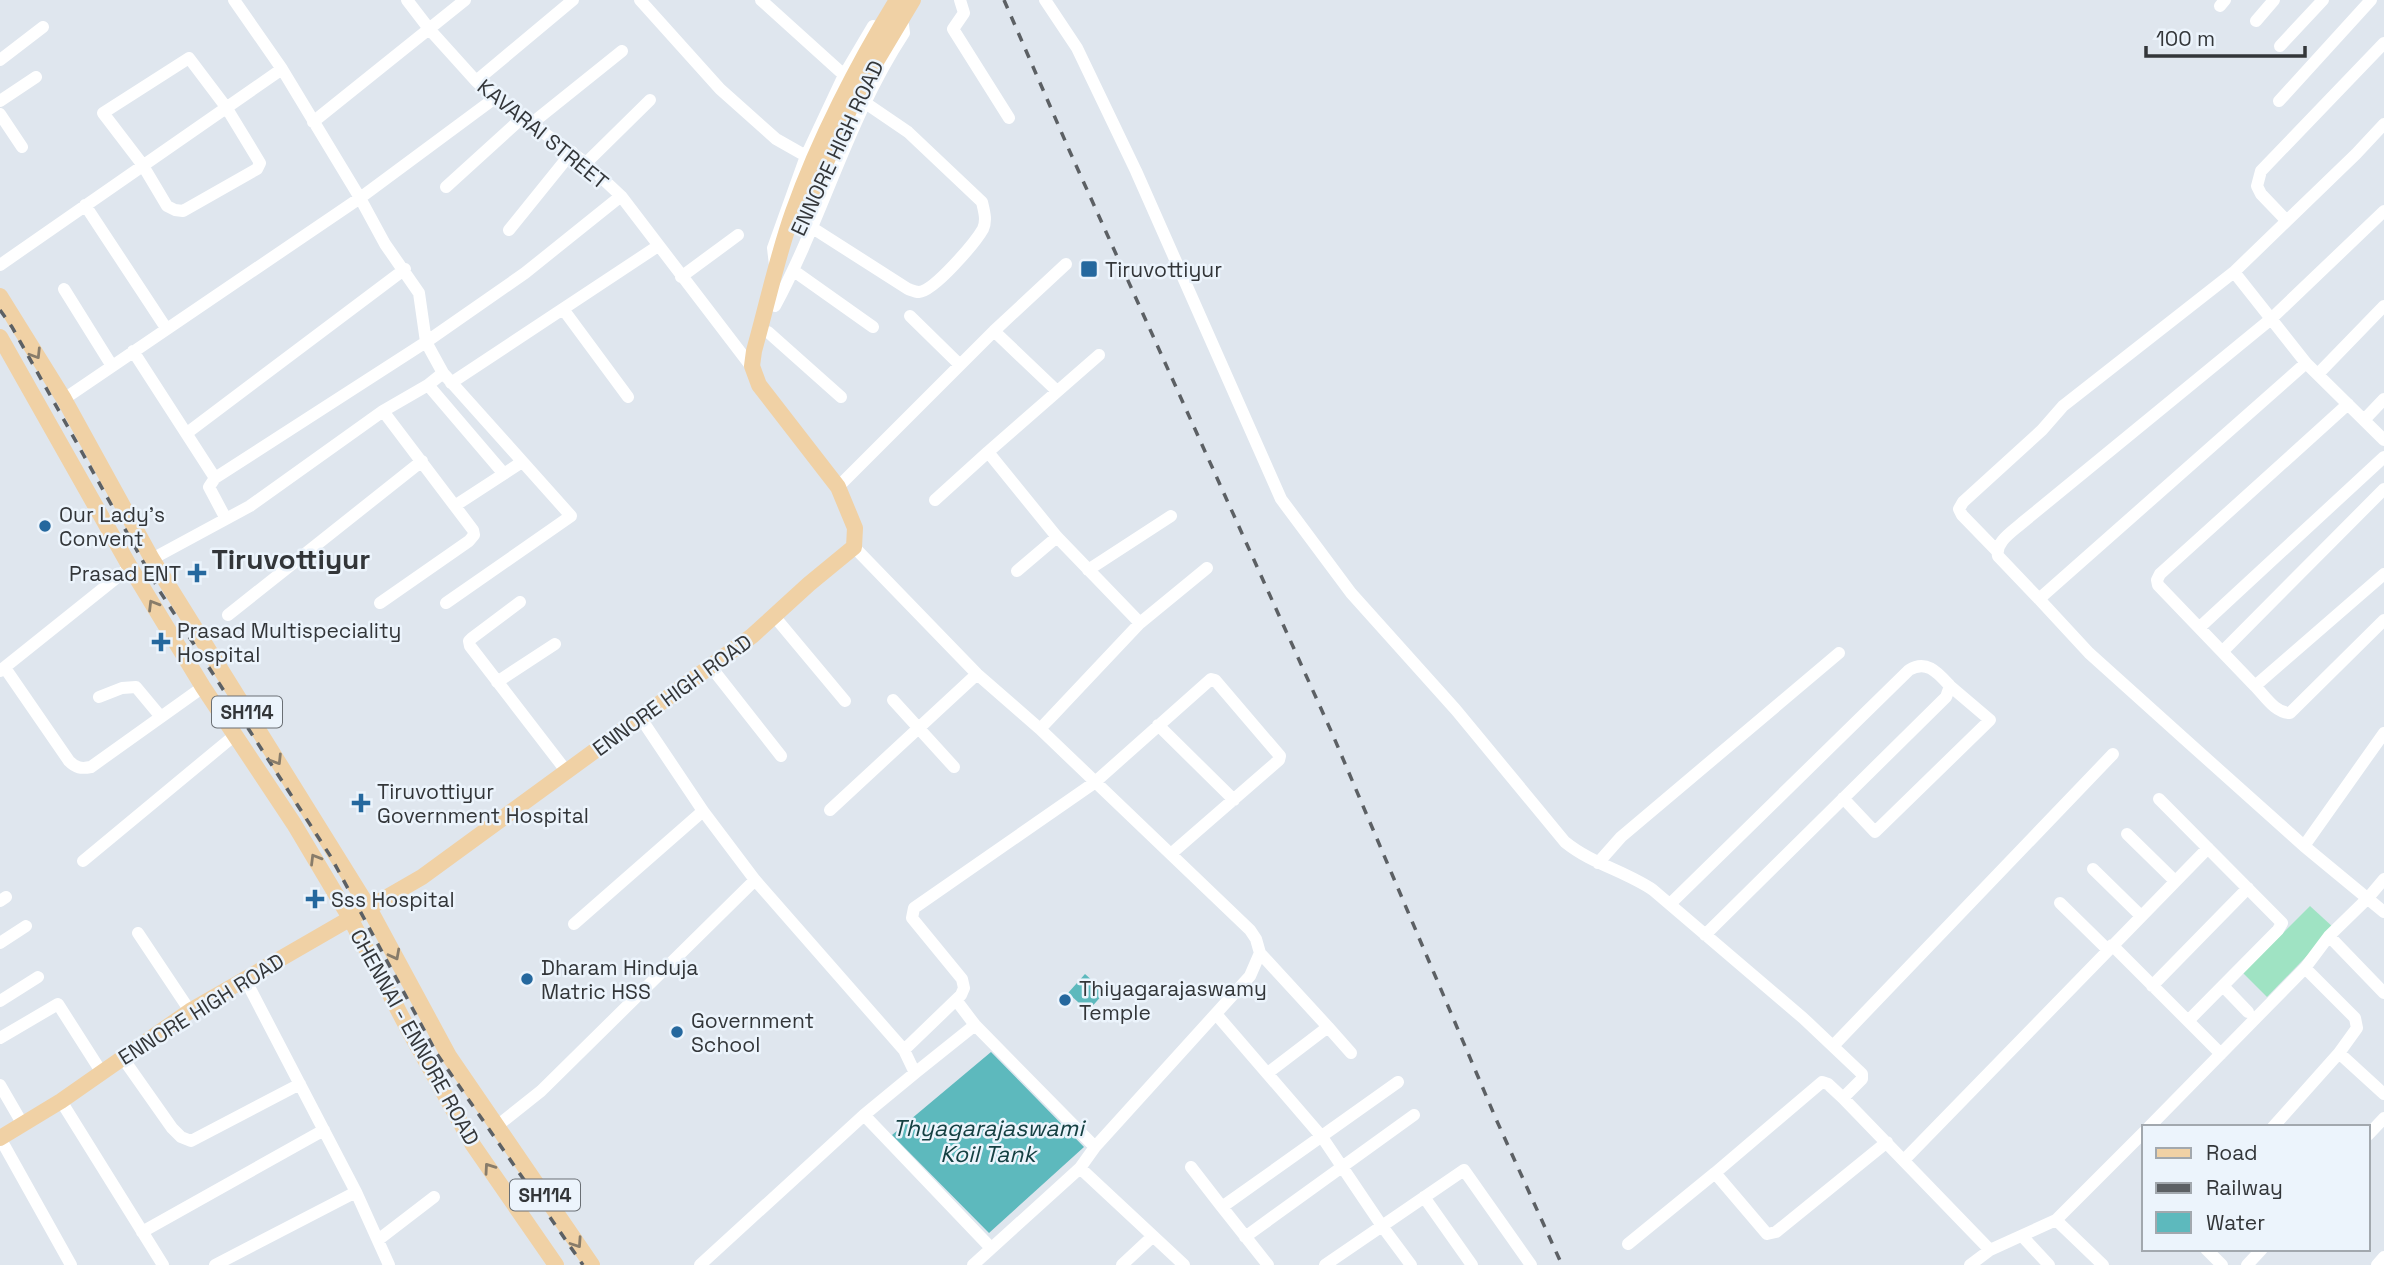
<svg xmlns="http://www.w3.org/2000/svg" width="2384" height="1265" font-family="'Space Grotesk',sans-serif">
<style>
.green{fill:#9fe3c3}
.water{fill:#5db9bd}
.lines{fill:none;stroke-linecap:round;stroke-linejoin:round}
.minor{stroke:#fff;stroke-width:12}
.major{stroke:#f0d1a5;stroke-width:16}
.rail{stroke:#5c6064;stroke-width:3.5;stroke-dasharray:9 9;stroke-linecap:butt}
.oneway{stroke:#887c6a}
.poi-dot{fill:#25689e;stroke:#ecf4fc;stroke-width:2.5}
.labels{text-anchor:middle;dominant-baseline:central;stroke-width:5;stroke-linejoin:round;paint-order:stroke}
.shield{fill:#ecf4fc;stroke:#6a6f74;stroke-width:2}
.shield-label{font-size:19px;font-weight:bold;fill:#333639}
.street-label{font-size:21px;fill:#333639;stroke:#ecf4fc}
.poi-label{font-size:21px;fill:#333639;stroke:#ecf4fc;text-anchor:start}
.water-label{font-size:23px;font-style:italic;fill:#154042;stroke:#ecf4fc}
.district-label{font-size:28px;font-weight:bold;fill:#333639;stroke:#ecf4fc}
</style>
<rect width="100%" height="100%" fill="#dfe6ee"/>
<path class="green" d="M2310 906 2334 928 2267 997 2243 973Z"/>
<path class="water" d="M1085 974 1105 992 1088 1011 1068 993Z
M991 1052 1084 1147 989 1233 892 1135Z"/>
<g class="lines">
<path class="minor" d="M234 0 282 69 360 198 385 244 419 293 426 342 443 373
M407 0 430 30 476 81 495 98 586 163 621 196 754 370
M640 0 720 89 776 139 806 156
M761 0 844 75
M960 0 964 13 953 29 1009 118
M1045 0 1077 48 1136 171 1281 499 1351 593 1456 710 1565 842C1592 864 1625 871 1653 890L1803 1018 1859 1071 1862 1074V1079L1843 1098 1990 1250
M2220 6 2225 0
M2256 21 2274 0
M2280 46 2323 0
M189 58 226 107 260 163 257 169 183 211 175 210 167 206 142 164 103 113Z
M0 60 43 27
M476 81 573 0
M0 101 36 77
M2279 101 2371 0
M0 114 22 147
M313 122 465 0
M531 124 622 51
M586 163 650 100
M446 187 523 117
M85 205 166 328
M2286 220 2261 194 2257 186 2261 171 2384 43
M811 227 908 289C911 290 915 292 919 292 934 291 975 243 983 229 987 220 984 211 982 202L908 132 864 102
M509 230 572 152
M0 265 282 69
M775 265 773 248 806 156 844 75 873 26
M794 271 873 327
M2234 272 2306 363 2384 440
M681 277 738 235
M64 289 112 366
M775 306C823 217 848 118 904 33L903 25 895 18
M563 309 628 397
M910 316 960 365
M994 331 1057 391
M768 332 841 397
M133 351 215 478 209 487 226 519
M2306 363 2039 599 2089 653 2189 743 2304 846 2384 912
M2318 374 2384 306
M451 383 658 246
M428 385 504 474
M64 399 360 198 495 98
M2348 404 2160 574 2157 580 2158 585 2255 686 2384 574
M2364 420 2384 399
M187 433 405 269
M215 478 426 342 525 273 621 196
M838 487 994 331 1066 264
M935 500 988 452
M456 505 522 462
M854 547 977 674 1040 729 1250 930 1256 939 1260 953 1250 976 1095 1147 1080 1168 973 1265
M1997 551 1962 515 1959 509 1963 502 2042 430 2063 406 2234 272 2356 154 2384 124
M152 559 250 506 383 411 428 385 443 373 571 516 446 603
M1088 570 1171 516
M1017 571 1057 537
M2039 599 1998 556C1995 542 2012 532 2022 523L2271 319 2384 211
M520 602 472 638 469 641 470 646 567 772
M380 603 469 541 474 535 473 530 383 411
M228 615 422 461
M774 616 845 701
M1140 623 1207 568
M2200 627 2384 457
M2223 651 2384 489
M711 667 781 756
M5 668 69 761C76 768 81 769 91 767L203 687
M0 671 130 567
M497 682 555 644
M2255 686C2265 696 2275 713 2290 713L2384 620
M99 697 122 688 136 687 161 717
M893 700 954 767
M640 717 703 811 755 880 904 1050
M1158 725 1234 800
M1040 729 1140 623 1057 537 988 452 1099 355
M1843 798 1875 832 1990 720 1950 686
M2159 799 2282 923 2278 930 2188 1021
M830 810 977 674
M2127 834 2175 881
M2304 846 2384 733
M83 861 235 735
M1598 863 1621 837 1839 653
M2093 869 2141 916
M0 901 6 897
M2060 903 2108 950
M1670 904 1909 670C1927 659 1938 673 1950 686L1946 697 1705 935
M574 924 703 811
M138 933 190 1011
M2329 936 2384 993
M0 943 26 926
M2112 945 2221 1054
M1260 953 1328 1027 1269 1072
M245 979 356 1192 389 1265
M2152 986 2248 888
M2223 986 2248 1012
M956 1000 975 1025
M0 1001 38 977
M1216 1014 1322 1137 1382 1226 1411 1265
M1328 1027 1351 1053
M0 1038 58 1004 102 1073
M1833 1046 2113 754
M2339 1053 2384 1094
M122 1057 172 1128 181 1137 191 1141 300 1084
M915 1073 975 1025 1095 1147
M0 1085 22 1123
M1843 1098 1828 1084 1822 1082 1715 1173 1767 1234 1776 1232 1887 1142
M61 1101 163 1265
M864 1115 991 1248
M497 1126 541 1091 755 880
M2149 1127 2305 968 2329 936 2368 898 2384 879
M2273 1127 2339 1053 2357 1028 2355 1018 2305 968
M2368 1135 2384 1118
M0 1138 71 1265
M1904 1160 2208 848
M1191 1167 1222 1207
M1080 1168 1184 1265
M1424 1197 1472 1265
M2056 1220 2103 1265
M142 1232 324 1130
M2022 1236 2049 1265
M1245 1237 1414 1115
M378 1240 434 1197
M1628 1244 1715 1173
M2206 1249 2222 1265
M215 1265 356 1192
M700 1265 864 1115 915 1073 904 1050 961 995 964 988 962 979 912 918 914 908 1094 783 1211 679 1215 680 1280 756 1279 760 1172 853
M1122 1265 1152 1237
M1268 1265 1222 1207 1398 1082
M1325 1265 1464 1170 1531 1265
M1970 1265 1990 1250 2056 1220 2144 1132
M2247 1265 2262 1249
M2377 1265 2384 1257"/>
<path class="major" d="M811 196 855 97 913 0
M0 296 64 399 152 559 369 908 449 1056 592 1265
M0 337 130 567 203 687 294 824 350 918 408 1029 473 1145 556 1265
M0 1138 61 1101 190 1011 422 877 752 636 809 584 854 547 855 528 838 487 759 385 752 366 754 351C767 305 777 257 793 212 818 141 858 63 897 0"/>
<path class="rail" d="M1004 0 1070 152 1332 733 1496 1119 1562 1265
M0 310 12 327 159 590 331 857 437 1054 583 1265"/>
</g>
<defs><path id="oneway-chevron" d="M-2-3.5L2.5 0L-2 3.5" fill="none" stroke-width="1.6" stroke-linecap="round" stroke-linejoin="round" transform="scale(1.75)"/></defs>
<g class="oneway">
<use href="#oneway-chevron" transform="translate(36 354) rotate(58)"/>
<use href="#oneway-chevron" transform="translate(153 605) rotate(-121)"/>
<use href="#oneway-chevron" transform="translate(277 760) rotate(58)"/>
<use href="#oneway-chevron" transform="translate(315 859) rotate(-121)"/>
<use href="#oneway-chevron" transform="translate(395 955) rotate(62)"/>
<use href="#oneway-chevron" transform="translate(489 1168) rotate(-125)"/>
<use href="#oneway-chevron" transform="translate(577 1243) rotate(56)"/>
</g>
<g class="poi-dot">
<rect x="1080" y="260" width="18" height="18" rx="3.5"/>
<circle cx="45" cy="526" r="7"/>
<path d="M193.5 562.5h7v7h7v7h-7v7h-7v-7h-7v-7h7z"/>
<path d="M157.5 631.5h7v7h7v7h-7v7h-7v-7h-7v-7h7z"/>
<path d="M357.5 792.5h7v7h7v7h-7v7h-7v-7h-7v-7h7z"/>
<path d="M311.5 888.5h7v7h7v7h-7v7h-7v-7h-7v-7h7z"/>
<circle cx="527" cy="979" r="7"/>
<circle cx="1065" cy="1000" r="7"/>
<circle cx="677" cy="1032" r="7"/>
</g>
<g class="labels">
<g class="shield">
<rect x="212" y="696.5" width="70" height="31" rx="5"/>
<rect x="510" y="1179.5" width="70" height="31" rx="5"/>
</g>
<g class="shield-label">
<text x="247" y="712">SH114</text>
<text x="545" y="1195">SH114</text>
</g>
<g class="street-label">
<text transform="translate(543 134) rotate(39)">KAVARAI STREET</text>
<text transform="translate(837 148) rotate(-65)">ENNORE HIGH ROAD</text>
<text transform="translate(672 695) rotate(-36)">ENNORE HIGH ROAD</text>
<text transform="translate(201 1009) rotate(-32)">ENNORE HIGH ROAD</text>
<text transform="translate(415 1037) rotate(61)">CHENNAI - ENNORE ROAD</text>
</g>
<g class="poi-label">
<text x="1105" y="269">Tiruvottiyur</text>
<text x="59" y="514">Our Lady's<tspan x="59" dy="24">Convent</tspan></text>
<text x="181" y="573" text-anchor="end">Prasad ENT</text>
<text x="177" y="630">Prasad Multispeciality<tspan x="177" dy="24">Hospital</tspan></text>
<text x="377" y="791">Tiruvottiyur<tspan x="377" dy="24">Government Hospital</tspan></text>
<text x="331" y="899">Sss Hospital</text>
<text x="541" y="967">Dharam Hinduja<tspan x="541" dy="24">Matric HSS</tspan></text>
<text x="1079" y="988">Thiyagarajaswamy<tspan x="1079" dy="24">Temple</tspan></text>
<text x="691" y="1020">Government<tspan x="691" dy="24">School</tspan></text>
</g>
<g class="water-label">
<text x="988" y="1128">Thyagarajaswami<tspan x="988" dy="26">Koil Tank</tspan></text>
</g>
<g class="district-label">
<text x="291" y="559">Tiruvottiyur</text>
</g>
</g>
<rect x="2142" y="1125" width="228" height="126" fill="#ecf4fc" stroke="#a2a8ae" stroke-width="2"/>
<rect x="2156" y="1148" width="35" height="10" fill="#f0d1a5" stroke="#a2a8ae" stroke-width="2"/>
<text x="2206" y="1160" font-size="21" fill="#333639">Road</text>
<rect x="2156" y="1183" width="35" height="10" fill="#5c6064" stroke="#a2a8ae" stroke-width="2"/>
<text x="2206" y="1195" font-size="21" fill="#333639">Railway</text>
<rect x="2156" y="1212" width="35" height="21" fill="#5db9bd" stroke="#a2a8ae" stroke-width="2"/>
<text x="2206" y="1230" font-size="21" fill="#333639">Water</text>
<path d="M2146 46v10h159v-10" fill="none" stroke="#333639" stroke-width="3.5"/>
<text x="2156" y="46" font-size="21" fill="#333639" stroke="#ecf4fc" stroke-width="5" paint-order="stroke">100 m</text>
</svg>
